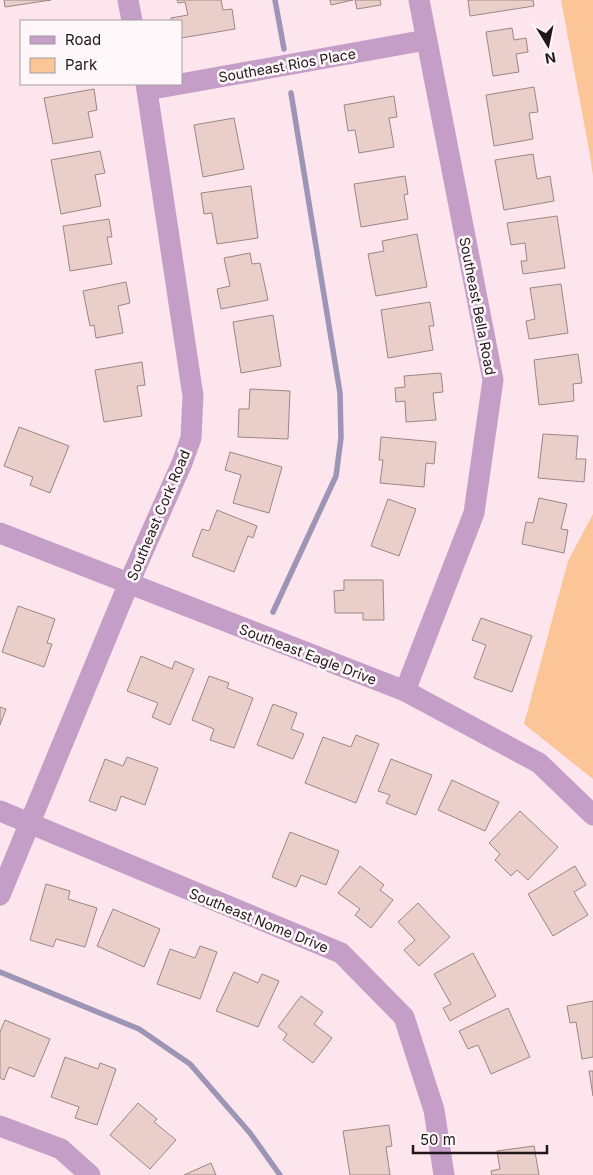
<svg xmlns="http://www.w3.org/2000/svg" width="593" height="1175" font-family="Inter,sans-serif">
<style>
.green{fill:#fcc597}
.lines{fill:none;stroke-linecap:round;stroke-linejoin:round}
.stream{stroke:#9d95b5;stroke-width:5.5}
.building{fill:#eacec9;stroke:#9f8581}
.street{stroke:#c59ec7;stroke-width:21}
.labels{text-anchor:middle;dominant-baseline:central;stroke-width:5;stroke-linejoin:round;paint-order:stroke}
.street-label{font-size:14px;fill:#22181b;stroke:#fdf7f9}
</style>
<rect width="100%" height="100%" fill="#fce5ec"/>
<path class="green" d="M561 0H593V176L590 155Z
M593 514V779L524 724 568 561Z"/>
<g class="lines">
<path class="stream" d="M275 0 284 49
M273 612 336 476 341 438 340 393 291 93
M0 972 139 1029 190 1064 250 1133 280 1175"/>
</g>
<path class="building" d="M4 0H51L5 7Z
M177 0H221L223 10 232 9 235 29 181 38V21H171V18L188 15 185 2 178 3Z
M330 0H353L331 5Z
M355 0H380L381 5 357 9Z
M468 0H533L534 6 470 16Z
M512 28 514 40 526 38 528 52 516 54 519 72 493 76 486 32Z
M534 87 538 112 529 113 533 139 494 146 486 95Z
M94 89 97 110 88 112 93 137 53 144 44 98Z
M394 96 397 117 389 118 394 147 359 153 355 130 348 131 344 105Z
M234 118 244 169 203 177 194 125Z
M100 151 105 173 95 175 101 206 61 214 51 160Z
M533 154 537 179 550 176 554 201 504 210 495 160Z
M405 176 408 194 404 195 408 219 361 227 354 184Z
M251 186 258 238 217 244 212 213 204 214 201 193Z
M557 216 565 268 523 274 521 261H527L525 243 511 245 507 223Z
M109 219 112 237H107L112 264 70 271 63 226Z
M417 234 427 287 376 296 368 254 384 251 382 241Z
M250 253 252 264 260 263 268 300 221 309 217 289 230 286 224 258Z
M126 282 130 303 118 306 123 333 96 338 94 325 90 326 83 291Z
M561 284 568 333 529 339 526 321 535 319 530 288Z
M430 302 434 326H429L433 350 388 358 381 310Z
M273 315 281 366 241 373 233 322Z
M578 354 582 383 573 384 574 401 539 405 534 360Z
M142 362 145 385 137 386 142 416 104 422 95 370Z
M441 373 443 392 433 393 436 420 406 422 405 401 396 402 395 388 405 387 404 376Z
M250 389 290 391 288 439 238 437 239 409H249Z
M19 427 69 446 50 493 30 485 33 477 4 466Z
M543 434 578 436 576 459H586L584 482 538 478Z
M381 437 436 442 434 464 426 463 424 487 380 483 383 460H379Z
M230 452 282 467 269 513 233 503 241 475 225 470Z
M539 498 567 504 561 529 568 530 564 553 522 544 526 522 533 523Z
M388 499 416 509 399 556 371 546Z
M217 510 257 526 253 538 248 536 234 572 192 556 202 529 209 531Z
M344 580H383L384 620H363V613H335L334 591 344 590Z
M18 606 55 619 47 643 52 644 44 667 2 652Z
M481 618 532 636 512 692 474 678 486 645 472 640Z
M141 656 172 669 175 661 194 669 170 725 152 717 158 703 127 691Z
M209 676 229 683 227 688 253 698 234 748 210 740 214 729 192 720Z
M273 704 297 713 291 729 304 734 293 759 257 745Z
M0 707 6 709 0 725Z
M356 735 379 744 356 803 305 783 323 737 351 747Z
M127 757 158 768 145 805 121 796 116 811 89 801 105 759 123 766Z
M391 759 432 775 416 815 386 803 390 795 378 791Z
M452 780 499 802 485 831 438 810Z
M520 811 558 847 528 880 517 870 511 876 495 860 500 854 489 843Z
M290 832 339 851 326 885 301 875 296 887 272 877Z
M360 866 384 885 380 890 393 900 371 928 355 915 360 909 338 893Z
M575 866 586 885 574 892 588 915 553 936 528 894Z
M46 884 70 891 68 899 97 908 85 947 56 939 53 947 30 940Z
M418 903 450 937 419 966 404 950 415 940 398 922Z
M113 909 160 929 144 967 97 946Z
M200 946 217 952 200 999 157 984 170 949 195 958Z
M473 953 496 996 450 1021 443 1008 451 1004 434 974Z
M234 972 258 983 262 974 279 981 258 1027 216 1011Z
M301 996 323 1012 314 1024 332 1038 313 1063 283 1040 287 1034 278 1027Z
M593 1001V1057L582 1059 576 1022 570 1023 567 1006Z
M508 1008 530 1057 491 1074 478 1045 468 1049 459 1031Z
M5 1020 50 1039 34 1077 9 1067 4 1080 0 1078V1032Z
M65 1057 98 1069 100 1063 116 1069 97 1125 75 1118 79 1107 51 1097Z
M589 1071H593V1096Z
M138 1103 157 1119 154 1122 176 1140 150 1169 110 1135Z
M389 1125 392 1146 386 1147 390 1175H350L343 1131Z
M534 1146 539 1175H492L491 1171 500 1169 497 1151Z
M211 1163 216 1175H184Z"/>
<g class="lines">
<path class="street" d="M128 0 132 21
M147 90 426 40
M0 533 405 691 539 763 593 815
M405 691 474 513 493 380 419 0
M0 811 341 953 404 1017 434 1110 444 1175
M0 895 128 585 182 463 191 438 193 396 146 84
M0 1126 61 1149 90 1175"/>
</g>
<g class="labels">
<g class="street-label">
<text transform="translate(287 65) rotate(-10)">Southeast Rios Place</text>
<text transform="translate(478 306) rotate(79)">Southeast Bella Road</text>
<text transform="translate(158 515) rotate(-67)">Southeast Cork Road</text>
<text transform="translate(308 654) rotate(21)">Southeast Eagle Drive</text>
<text transform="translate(259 920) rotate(22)">Southeast Nome Drive</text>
</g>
</g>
<rect x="20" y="20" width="162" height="65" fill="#fdf7f9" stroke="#a59ea0"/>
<rect x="30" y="36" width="25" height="8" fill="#c59ec7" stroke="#a59ea0"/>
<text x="65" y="45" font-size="15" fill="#22181b">Road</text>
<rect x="30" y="58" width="25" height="15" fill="#fcc597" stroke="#a59ea0"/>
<text x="65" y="70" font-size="15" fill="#22181b">Park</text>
<g transform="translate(548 45) rotate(170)" stroke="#fdf7f9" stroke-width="4" paint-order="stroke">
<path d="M0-4L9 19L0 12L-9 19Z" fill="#22181b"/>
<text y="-8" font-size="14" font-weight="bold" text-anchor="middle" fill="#22181b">N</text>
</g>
<path d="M413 1145v8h134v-8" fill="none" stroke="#22181b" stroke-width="2.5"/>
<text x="420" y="1145" font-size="15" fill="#22181b" stroke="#fdf7f9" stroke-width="4" paint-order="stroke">50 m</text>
</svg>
